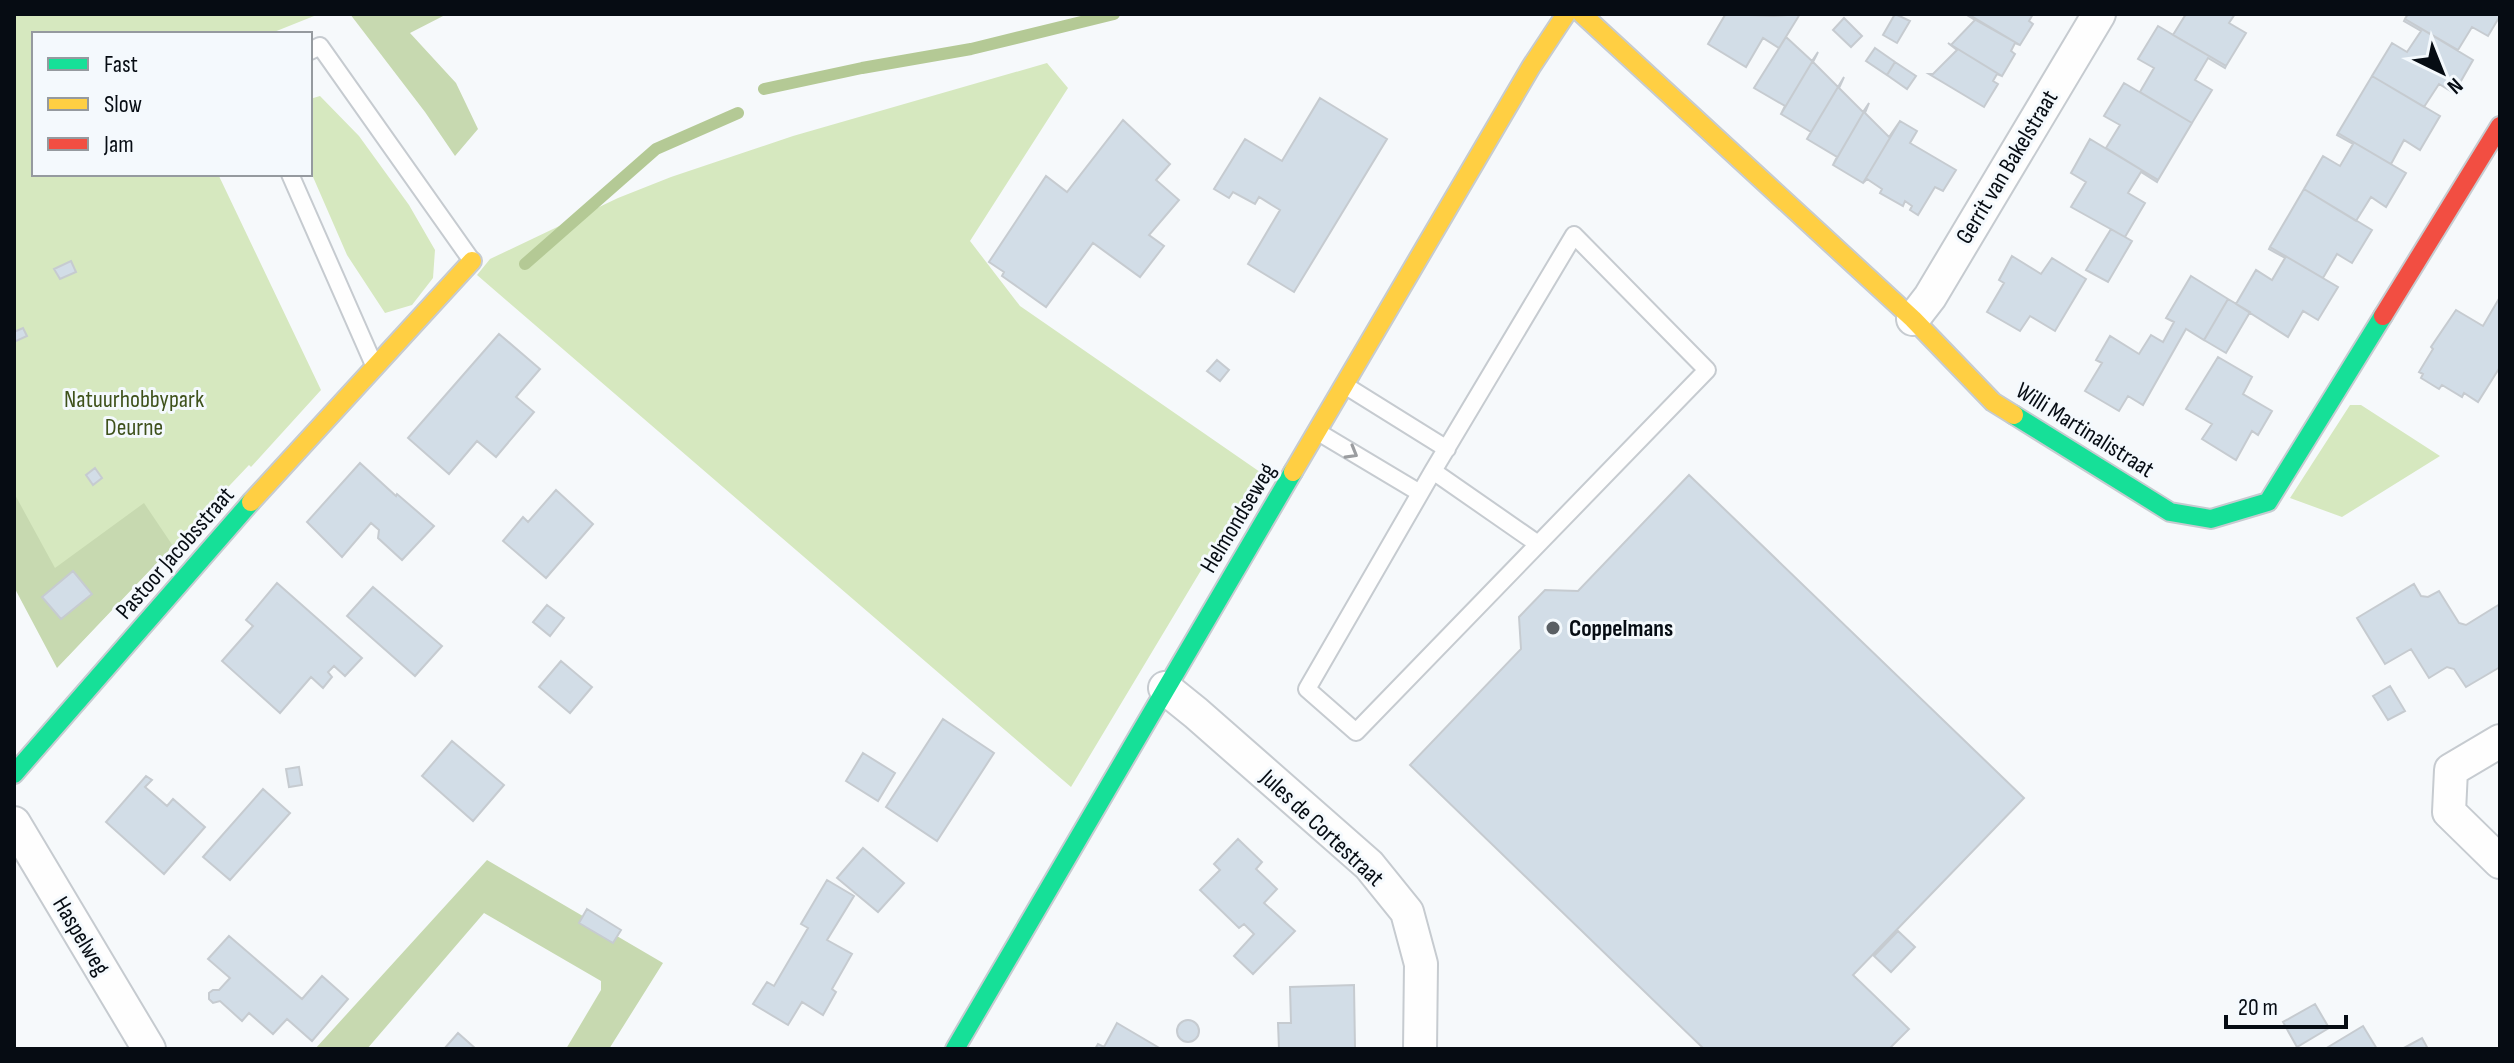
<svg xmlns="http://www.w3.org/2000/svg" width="2514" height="1063" font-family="'Sofia Sans Condensed',sans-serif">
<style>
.green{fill:#d6e8bf}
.forest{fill:#c7d9b0}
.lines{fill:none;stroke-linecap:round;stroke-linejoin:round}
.stream{stroke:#b4c995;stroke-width:12}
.building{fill:#d2dde7;stroke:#c6cbd0;stroke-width:2}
.lane-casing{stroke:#c6cbd0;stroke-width:20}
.street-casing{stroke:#c6cbd0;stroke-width:36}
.fast-casing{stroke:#c6cbd0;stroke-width:22}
.slow-casing{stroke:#c6cbd0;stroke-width:22}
.jam-casing{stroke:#c6cbd0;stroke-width:22}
.lane{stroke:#fefefe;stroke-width:16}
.street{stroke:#fefefe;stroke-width:32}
.fast{stroke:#16e098;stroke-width:18}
.slow{stroke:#ffcf43;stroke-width:18}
.jam{stroke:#f24e42;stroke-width:18}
.oneway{stroke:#9b9da0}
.poi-dot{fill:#5a5f64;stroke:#f4f9fd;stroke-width:3}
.labels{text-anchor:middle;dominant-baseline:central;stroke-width:6;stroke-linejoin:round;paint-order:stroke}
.street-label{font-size:24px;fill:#060c13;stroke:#f4f9fd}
.park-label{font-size:24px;fill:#3e511b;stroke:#f4f9fd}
.poi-label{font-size:24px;font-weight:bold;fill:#060c13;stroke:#f4f9fd;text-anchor:start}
</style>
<rect width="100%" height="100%" fill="#f6f9fb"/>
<path class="green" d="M14 14H319L269 34H34V174H218L321 390 251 467 249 465 68 656 14 537Z
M1047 63 1068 88 970 241 1020 306 1260 472 1071 787 477 275 490 259 618 198 671 177 793 136Z
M320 96 359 136 409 205 435 250 433 278 412 305 385 313 347 255 310 170V99Z
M2350 405H2361L2440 456 2342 517 2290 498Z"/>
<path class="forest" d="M350 14H447L410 33 456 83 478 129 455 156 425 112Z
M14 493 55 568 144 503 173 546 57 668 14 587Z
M487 860 663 963 609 1049H566L601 990V981L484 913 367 1049H315Z"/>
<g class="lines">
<path class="stream" d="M764 89 862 68 971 49 1114 14
M525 264 656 149 738 113"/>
</g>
<path class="building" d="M1722 14 1774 16 1800 14 1779 48 1763 38 1746 67 1708 44 1725 15Z
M1895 14 1910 21 1897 43 1883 35Z
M1965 14 2020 45 2015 43 2011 51 2015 54 2002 76 1948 43 1951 45 1975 20Z
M1968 14H2033L2029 21 2033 24 2020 45Z
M2186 14H2235L2229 23 2246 33 2226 66 2173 35Z
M2408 14H2500V16L2488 36 2472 27 2458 50 2405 19Z
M1844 18 1862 36 1851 47 1833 30Z
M2405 19 2473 60 2454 93 2439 84 2424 107 2372 76 2392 43 2407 52 2421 31 2404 21Z
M2158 26 2226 66 2225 68 2208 58 2195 80 2212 90 2192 123 2140 92 2154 68 2138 59Z
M1786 37 1812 61 1818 52 1781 114 1785 106 1754 88Z
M1948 43 2002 76 1997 74 1993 81 1998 84 1984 107 1929 74H1933L1957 50Z
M1875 48 1895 62 1887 75 1866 61Z
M1818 52 1813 62 1838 87 1844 77 1807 139 1811 132 1781 114Z
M1895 62 1916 76 1907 89 1887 75Z
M2372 76 2440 116 2420 150 2404 140 2391 164 2338 133Z
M1844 77 1839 88 1863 112 1869 103 1833 165 1837 157 1807 139Z
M2124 83 2192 123 2158 180 2106 148 2120 125 2104 116Z
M1320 98 1387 139 1294 292 1248 264 1280 210 1259 197 1255 204 1233 192 1229 198 1214 189 1245 139 1282 161Z
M1869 103 1865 113 1889 137 1900 121 1863 183 1833 165Z
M1123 120 1170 164 1156 180 1179 200 1149 235 1164 246 1140 277 1093 243 1046 307 1002 276 1004 272 989 262 1046 176 1067 192Z
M1900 121 1917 131 1910 143 1956 170 1943 191 1935 187 1918 215 1910 210 1912 206 1905 201 1903 206 1880 193 1882 189 1867 179 1863 183Z
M2338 133 2406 173 2386 207 2371 197 2356 221 2304 189 2323 156 2340 166 2353 144 2337 135Z
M2090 139 2158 180 2157 182 2141 172 2128 193 2145 203 2125 237 2071 207 2086 182 2071 173Z
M2304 189 2372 230 2352 263 2337 254 2323 278 2270 247Z
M2111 229 2132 241 2108 282 2086 270Z
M2270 247 2338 287 2318 320 2303 311 2288 337 2236 304 2256 270 2272 280 2285 258 2269 249Z
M2012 256 2041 274 2052 258 2086 279 2055 331 2030 316 2020 331 1987 312 2004 283 1999 280Z
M71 261 76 272 60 279 54 269Z
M2191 276 2228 299 2204 340 2186 329 2143 405 2128 396 2119 411 2085 391 2102 363 2096 360 2110 336 2139 354 2151 335 2163 342 2174 322 2166 318Z
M2500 297V367L2478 402 2464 393 2462 397 2442 385 2439 389 2421 378 2423 374 2419 372 2433 349 2431 347 2456 310 2483 326Z
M2228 299 2250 312 2226 353 2204 340Z
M23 328 27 336 14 342V332Z
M499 334 540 369 516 397 534 412 496 457 477 441 449 474 408 438Z
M2218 357 2252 377 2243 394 2272 411 2258 435 2252 431 2236 460 2202 439 2212 424 2186 409Z
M1217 360 1229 370 1220 381 1207 371Z
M360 463 396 496 397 494 434 526 402 560 378 538 379 530 371 523 342 557 307 522Z
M95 468 102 478 93 485 86 475Z
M1689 475 2024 798 1853 975 1909 1029 1889 1049H1704L1410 765 1521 649 1519 617 1545 590 1578 591Z
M556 490 593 524 546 578 503 541 523 517 528 522Z
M73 571 92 594 61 619 42 597Z
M277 583 362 658 345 676 334 666 328 672 332 677 323 688 311 677 280 713 222 661 253 626 246 620Z
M2414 584 2421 596 2428 597 2439 591 2459 623 2466 625 2500 604V667L2466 687 2454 669 2447 667 2429 678 2411 649 2385 664 2357 618Z
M373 587 442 646 415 676 347 616Z
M547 605 564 618 550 636 533 622Z
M561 661 592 687 570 713 539 687Z
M2390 686 2405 711 2388 720 2373 696Z
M943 719 994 753 937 841 886 807Z
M452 741 504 785 473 821 422 776Z
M863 753 895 773 878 801 846 781Z
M299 767 302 785 289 787 286 769Z
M146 776 152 780 145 787 167 806 173 799 205 827 164 874 106 822Z
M263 789 290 813 230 880 203 857Z
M1238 839 1262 862 1256 869 1277 889 1264 903 1295 931 1253 974 1234 956 1254 934 1244 924 1239 928 1200 890 1220 870 1214 864Z
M863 848 904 883 878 912 837 878Z
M827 880 854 896 827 940 852 954 832 989 836 992 823 1015 802 1002 788 1025 753 1004 767 982 774 986 808 928 801 924Z
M587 909 621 930 613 943 579 923Z
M1898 931 1915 947 1891 972 1874 956Z
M229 936 302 999 322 976 348 999 312 1041 287 1019 273 1034 249 1013 242 1021 220 1001 213 1003 209 999V993L213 990H219L230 978 208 959Z
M1354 985 1355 1049H1279L1278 1023H1291L1290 987Z
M2315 1004 2329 1028 2297 1047 2283 1022Z
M1177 1031a11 11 0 1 1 22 0a11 11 0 1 1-22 0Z
M1117 1023 1161 1049H1095L1098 1044 1104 1047Z
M2363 1026 2377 1049H2325Z
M458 1033 476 1049H444Z
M2422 1038 2428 1049H2402Z"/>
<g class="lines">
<g class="lane-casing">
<path id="lane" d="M310 51 320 46 472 261
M290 174 374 365
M1574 235 1707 370 1356 732 1307 689 1433 471Z
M1346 386 1447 449
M1318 432 1420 493
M1433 471 1538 544"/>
</g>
<g class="street-casing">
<path id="street" d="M1913 319 1930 297 2099 14
M1165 688 1196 713 1369 865 1407 912 1421 964 1420 1049
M2500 741 2451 770 2449 812 2500 862
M14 823 149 1049"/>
</g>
<g class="fast-casing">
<path id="fast" d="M2014 415 2170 512 2211 519 2268 502 2383 316
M14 774 251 502
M955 1049 1293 472"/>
</g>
<g class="slow-casing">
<path id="slow" d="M1582 14 1913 319 1993 402 2014 415
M1293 472 1531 67 1566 14
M251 502 472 261"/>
</g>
<g class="jam-casing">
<path id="jam" d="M2383 316 2500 126"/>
</g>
<use href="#lane" class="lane"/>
<use href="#street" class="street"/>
<use href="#fast" class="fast"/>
<use href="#slow" class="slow"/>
<use href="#jam" class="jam"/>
</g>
<defs><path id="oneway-chevron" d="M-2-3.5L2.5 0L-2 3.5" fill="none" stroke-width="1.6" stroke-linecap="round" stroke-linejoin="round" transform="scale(2)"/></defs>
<use class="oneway" href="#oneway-chevron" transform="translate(1352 453) rotate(30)"/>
<circle class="poi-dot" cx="1553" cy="628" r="8"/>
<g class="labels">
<g class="street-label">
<text transform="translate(2007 167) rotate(-59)">Gerrit van Bakelstraat</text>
<text transform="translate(2085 430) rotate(32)">Willi Martinalistraat</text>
<text transform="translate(1238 518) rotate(-59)">Helmondseweg</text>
<text transform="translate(175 553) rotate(-49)">Pastoor Jacobsstraat</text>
<text transform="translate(1322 828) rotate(43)">Jules de Cortestraat</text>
<text transform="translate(81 936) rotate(59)">Haspelweg</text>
</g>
<g class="park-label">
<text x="134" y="399">Natuurhobbypark<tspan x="134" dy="28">Deurne</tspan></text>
</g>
<g class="poi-label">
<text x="1569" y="628">Coppelmans</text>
</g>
</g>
<rect width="2514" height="1063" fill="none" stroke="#060c13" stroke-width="32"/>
<rect x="32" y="32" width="280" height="144" fill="#f4f9fd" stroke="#959a9f" stroke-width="2"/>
<rect x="48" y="58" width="40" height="12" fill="#16e098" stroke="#959a9f" stroke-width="2"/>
<text x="104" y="72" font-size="24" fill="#060c13">Fast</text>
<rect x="48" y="98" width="40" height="12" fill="#ffcf43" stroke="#959a9f" stroke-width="2"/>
<text x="104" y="112" font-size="24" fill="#060c13">Slow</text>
<rect x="48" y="138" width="40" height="12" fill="#f24e42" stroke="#959a9f" stroke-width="2"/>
<text x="104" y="152" font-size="24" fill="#060c13">Jam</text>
<g transform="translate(2442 72) rotate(137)" stroke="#f4f9fd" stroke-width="6" paint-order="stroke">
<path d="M0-6L14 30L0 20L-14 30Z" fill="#060c13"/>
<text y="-12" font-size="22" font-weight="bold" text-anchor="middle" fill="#060c13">N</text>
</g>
<path d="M2226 1015v12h120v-12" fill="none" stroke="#060c13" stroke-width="4"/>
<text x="2238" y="1015" font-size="24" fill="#060c13" stroke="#f4f9fd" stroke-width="6" paint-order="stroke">20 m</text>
</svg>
